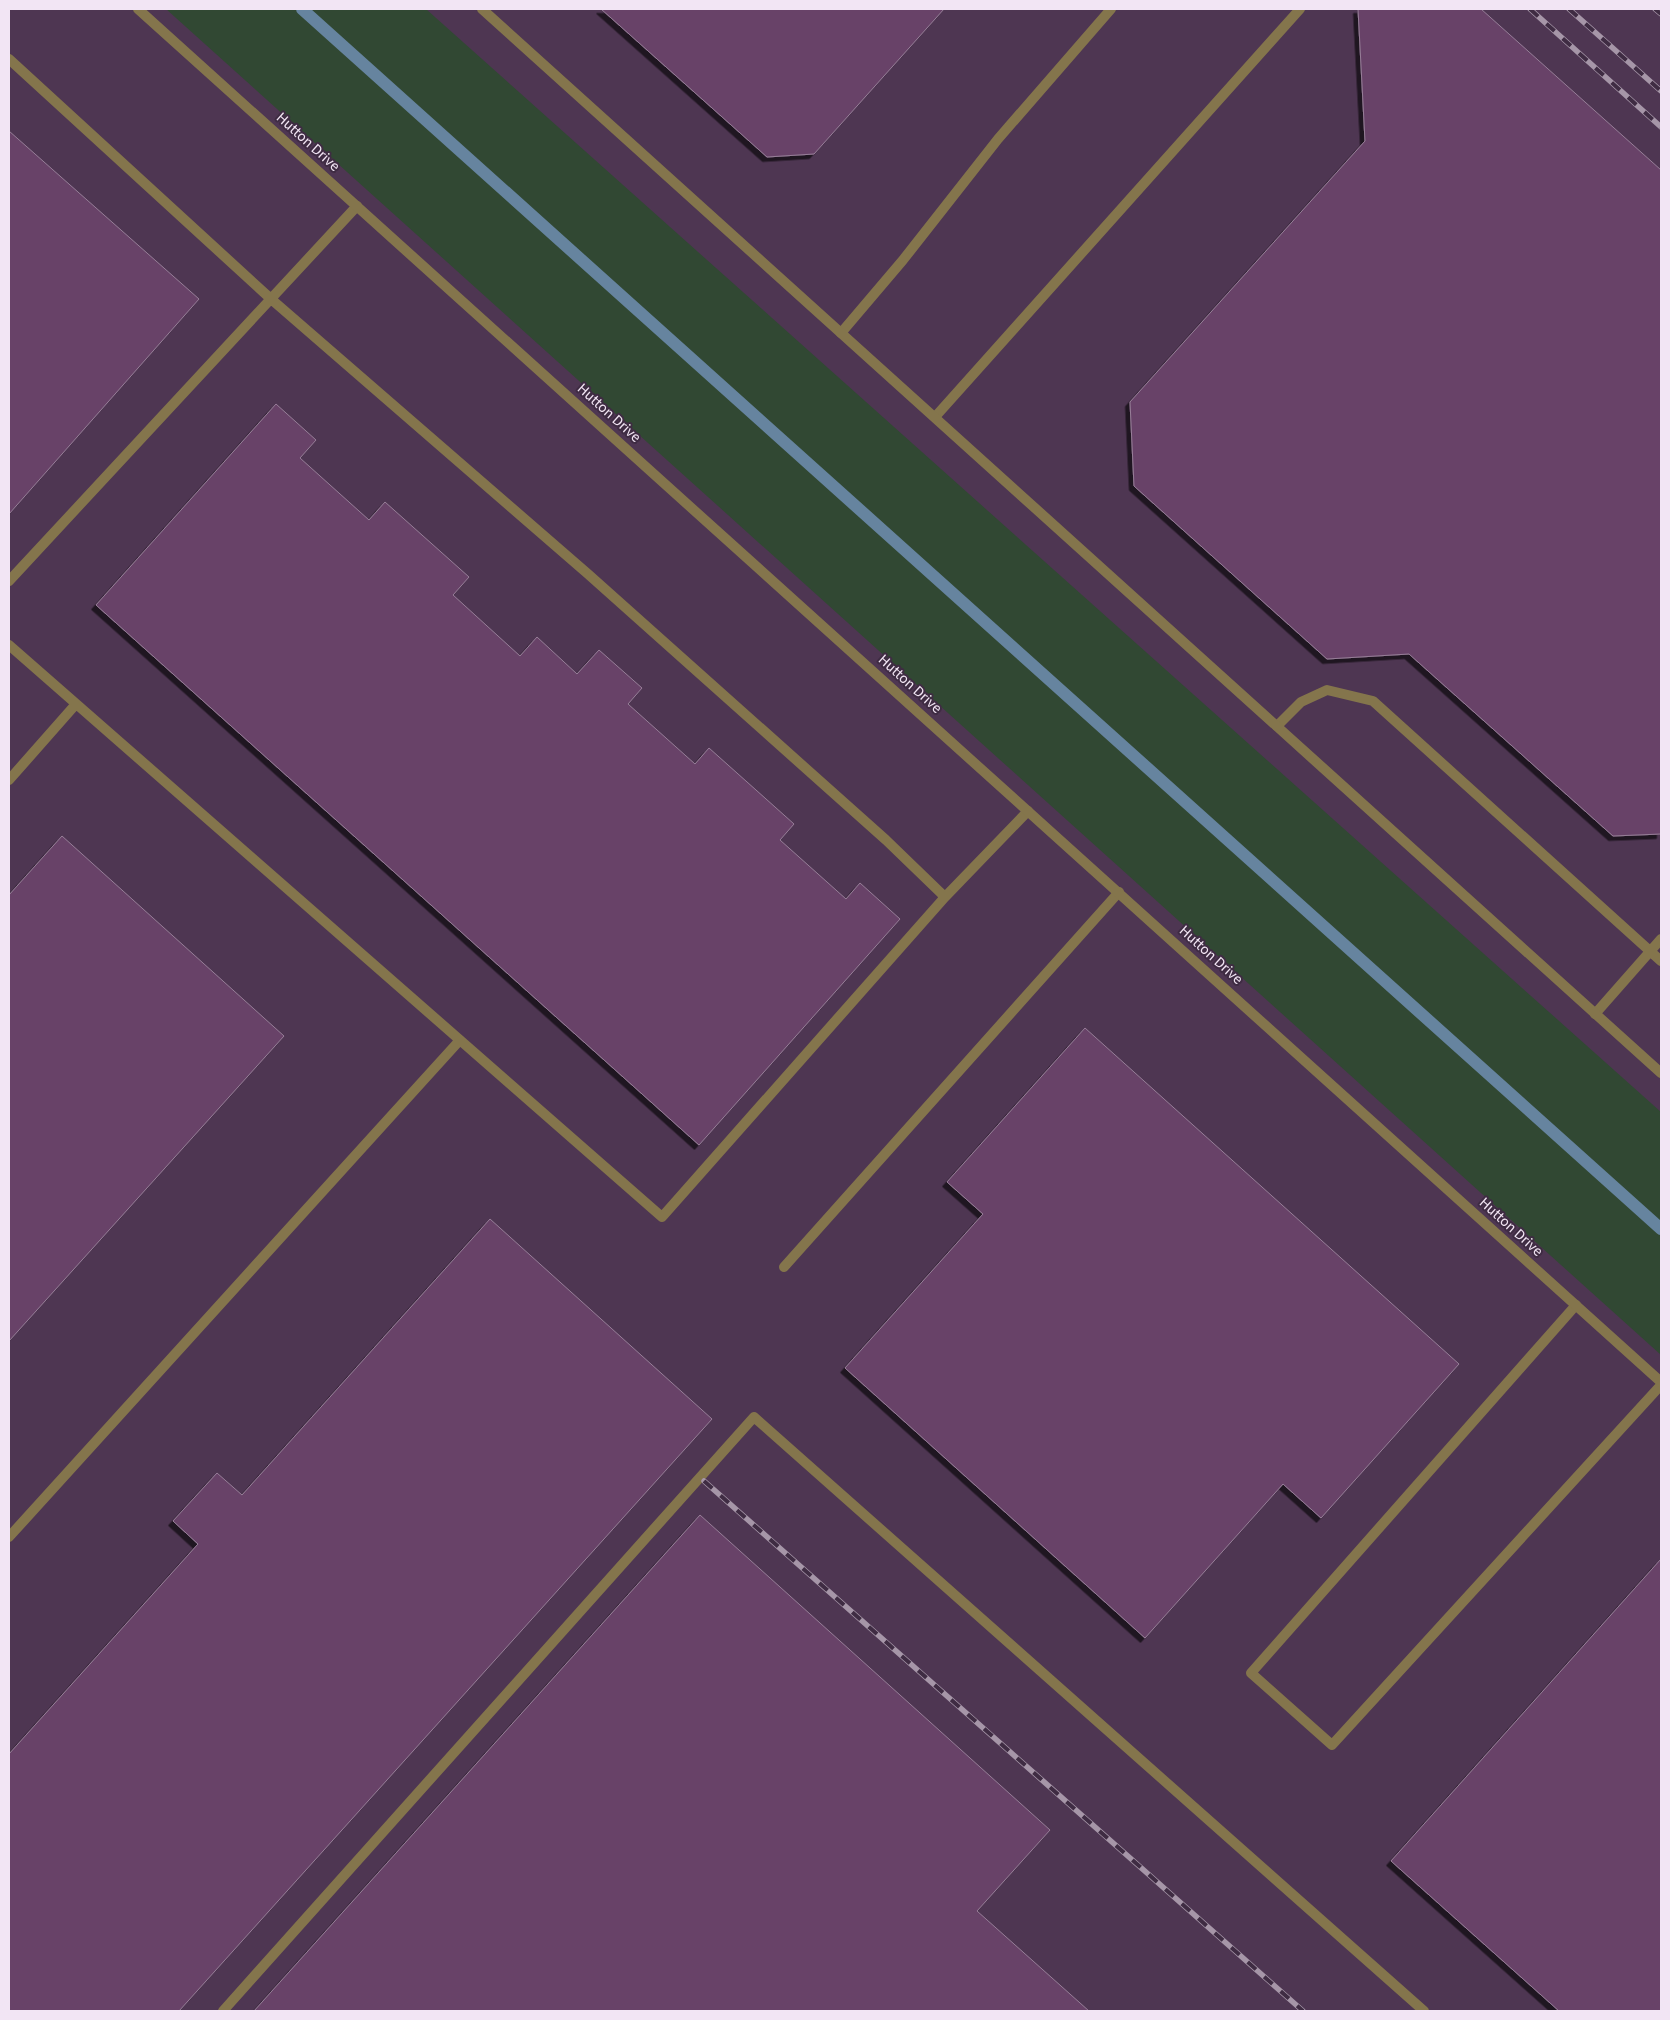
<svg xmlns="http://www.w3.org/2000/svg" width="1670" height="2020" font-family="'Source Sans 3',sans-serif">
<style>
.built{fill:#4e3652}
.green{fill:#314833}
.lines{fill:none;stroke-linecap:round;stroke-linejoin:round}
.stream{stroke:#66849f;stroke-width:12}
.building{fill:#674368;stroke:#977e98;filter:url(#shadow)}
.service{stroke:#84754c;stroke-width:10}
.tertiary{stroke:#84754c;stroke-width:10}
.rail-casing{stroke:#a696a8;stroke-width:5.5}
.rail{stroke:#3f2c43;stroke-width:4;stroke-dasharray:11;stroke-linecap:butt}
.labels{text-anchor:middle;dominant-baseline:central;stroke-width:4;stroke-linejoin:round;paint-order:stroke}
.street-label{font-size:15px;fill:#f2e5f4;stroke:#3f2c43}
</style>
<defs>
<filter id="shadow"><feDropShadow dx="-4.5" dy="4.5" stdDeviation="0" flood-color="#0009"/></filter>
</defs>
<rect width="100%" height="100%" fill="#3f2c43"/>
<path class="built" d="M9 9H1661V2011H9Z"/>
<path class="green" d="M166 9H426L1661 1112V1355Z"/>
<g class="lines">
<path class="stream" d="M302 9 1661 1229"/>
</g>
<path class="building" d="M601 9H944L814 154 767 157Z
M1358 9H1481L1661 170V834L1613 836 1409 654 1327 659 1134 486 1130 402 1365 141Z
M9 131 199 299 9 514Z
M276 404 316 440 300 458 369 520 385 502 469 577 453 595 520 656 537 637 577 674 599 650 642 688 628 704 695 764 709 748 794 824 780 840 846 899 860 883 900 919 699 1145 96 605Z
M62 836 284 1036 9 1341V895Z
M1085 1028 1459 1364 1321 1518 1283 1484 1145 1638 845 1368 983 1214 947 1182Z
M490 1219 712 1419 179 2011H9V1754L198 1544 173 1521 217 1473 242 1495Z
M700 1515 1050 1830 977 1911 1089 2011H254Z
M1661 1559V2011H1559L1391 1861Z"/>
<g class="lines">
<path class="service" d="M9 59 271 299 588 574 886 840 945 897
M841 333 903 260 998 139 1111 9
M935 417 1300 9
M9 581 357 206
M9 645 662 1217 945 897 1028 811
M1277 726 1301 702 1327 690 1373 701 1661 961
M9 780 76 704
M1595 1014 1661 939
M784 1267 1119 892
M1576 1305 1251 1673 1332 1745 1661 1385
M9 1537 460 1040
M223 2011 754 1417 1424 2011"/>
<path class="tertiary" d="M138 9 1661 1382
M482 9 1661 1073"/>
<g class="rail-casing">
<path id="rail" d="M1530 9 1661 127
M1569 9 1661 91
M1655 9 1661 14
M704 1481 1303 2011"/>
</g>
<use href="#rail" class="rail"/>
</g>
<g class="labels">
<g class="street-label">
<text transform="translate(308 142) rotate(42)">Hutton Drive</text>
<text transform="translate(609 413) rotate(42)">Hutton Drive</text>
<text transform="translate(910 684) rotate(42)">Hutton Drive</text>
<text transform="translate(1211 955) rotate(42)">Hutton Drive</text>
<text transform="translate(1511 1227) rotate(42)">Hutton Drive</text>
</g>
</g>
<rect width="1670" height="2020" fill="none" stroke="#f2e5f4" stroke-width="20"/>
</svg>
